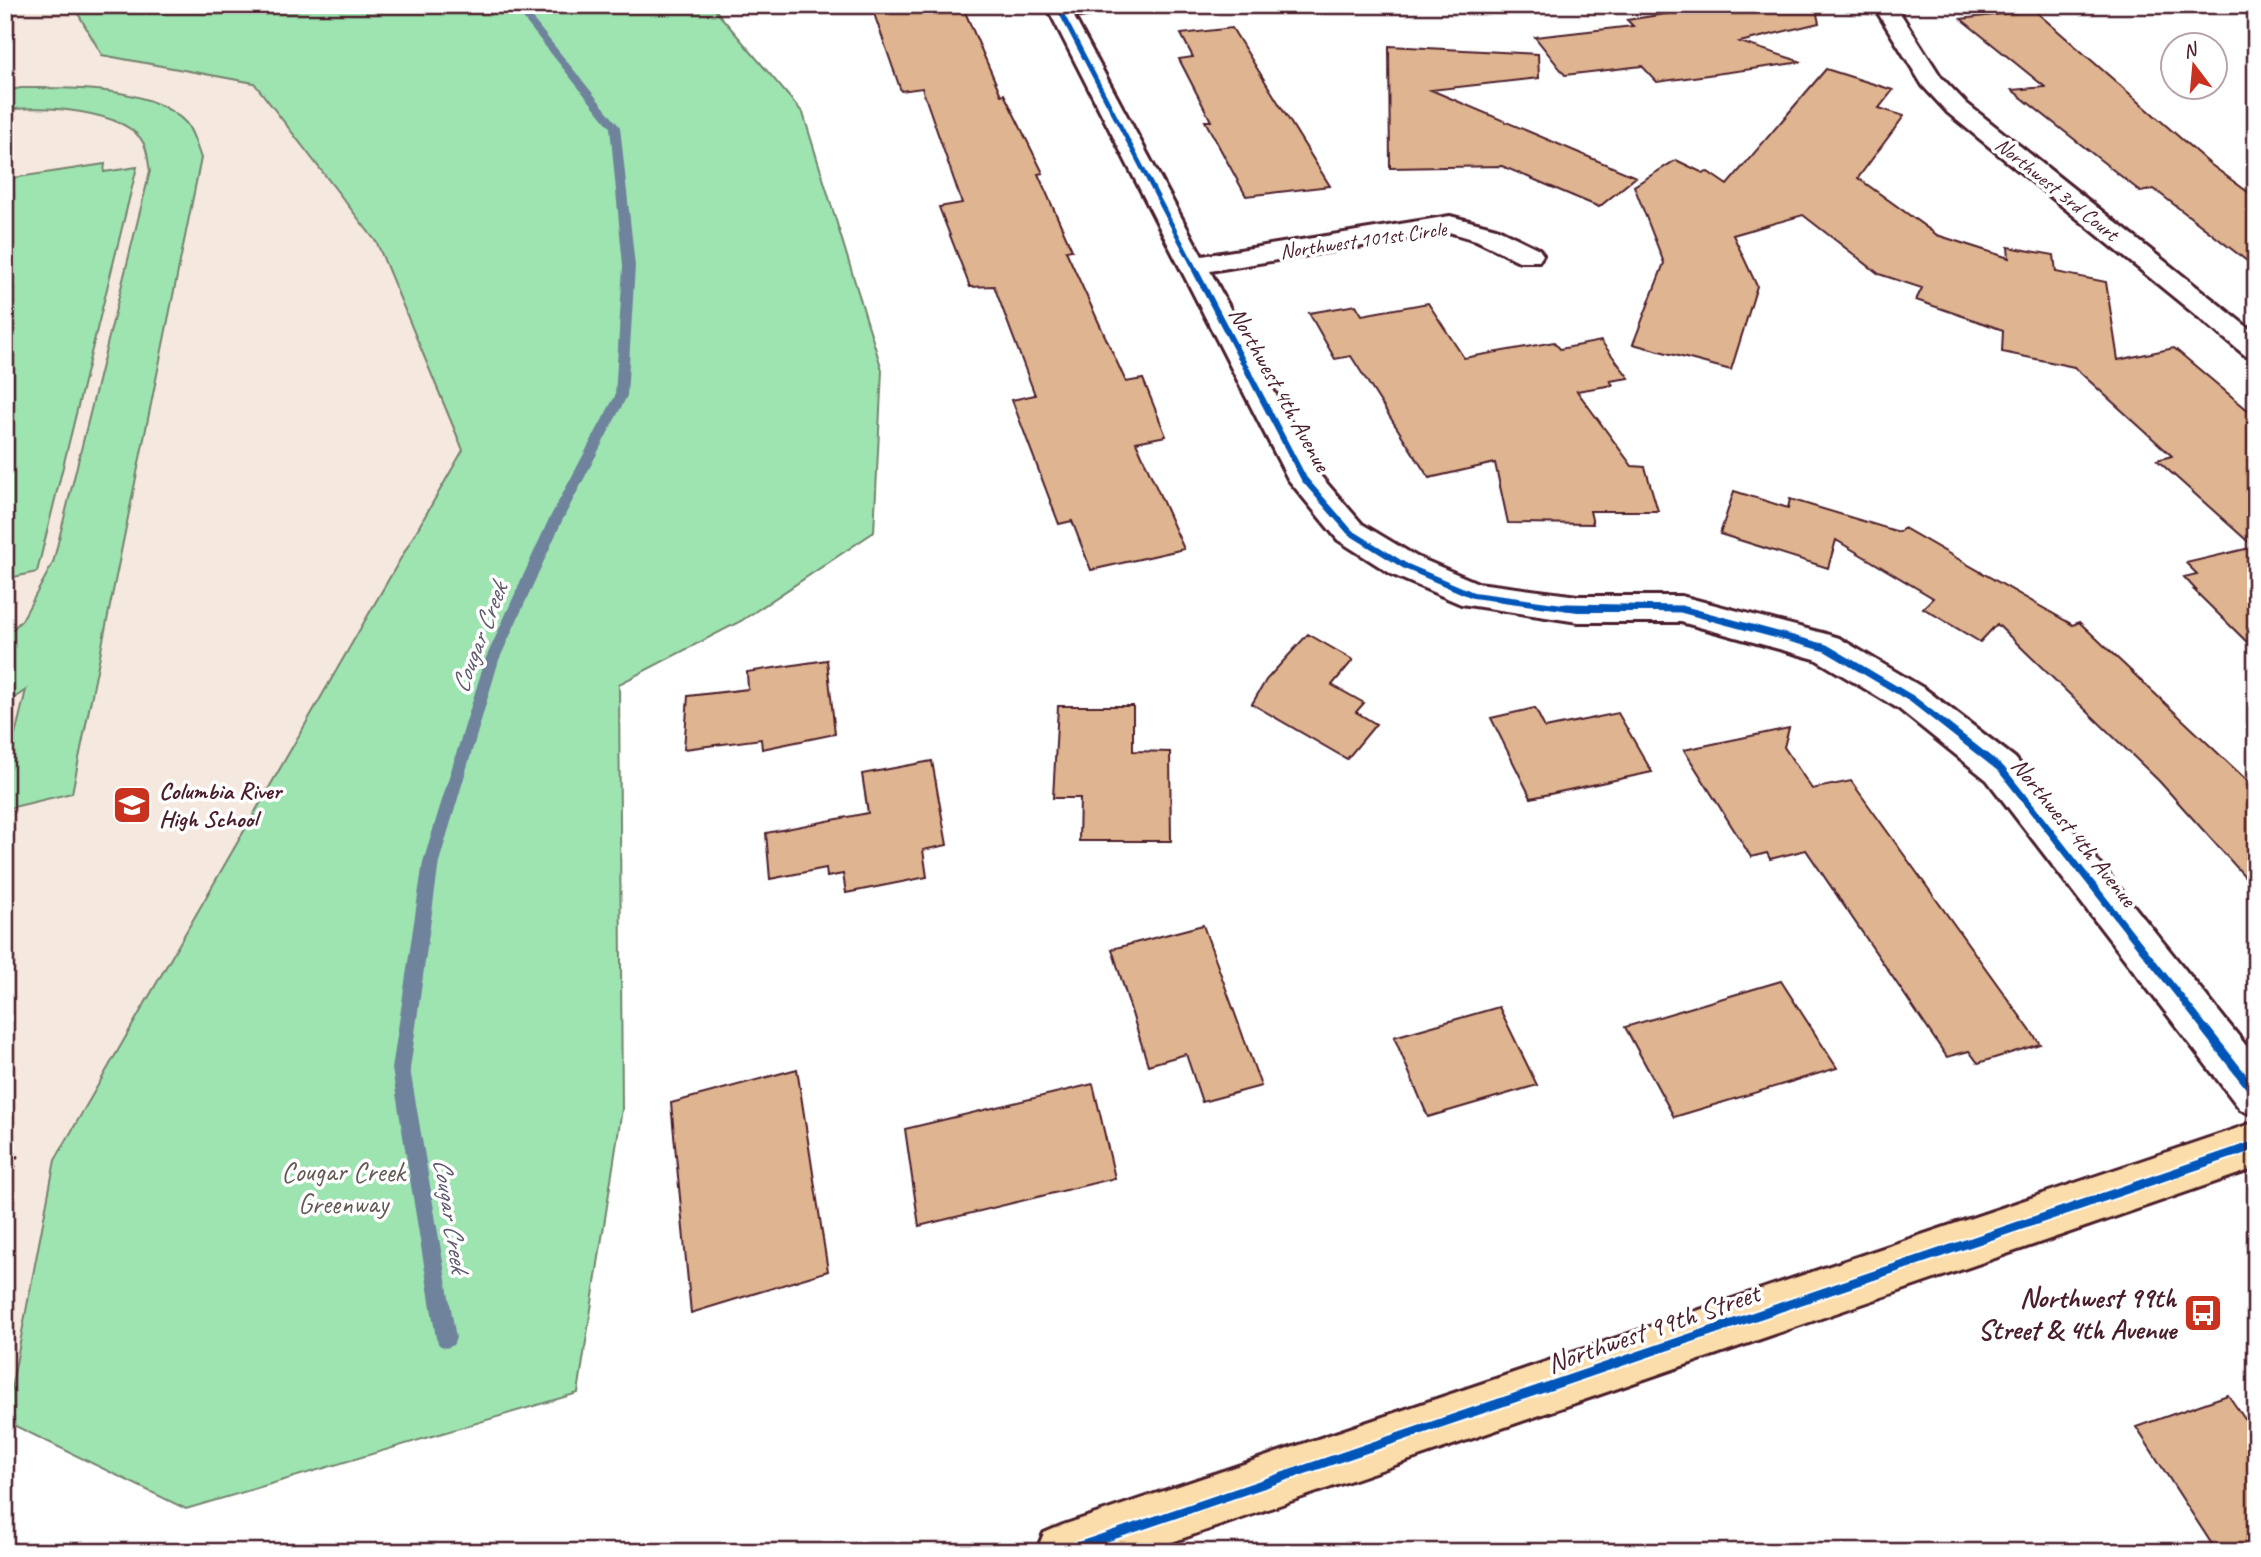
<svg xmlns="http://www.w3.org/2000/svg" width="2261" height="1557" font-family="Caveat,sans-serif">
<style>
.built{fill:#f5e8de}
.green{fill:#9ee4b1;stroke:#74826e;stroke-width:2}
.lines{fill:none;stroke-linecap:round;stroke-linejoin:round}
.stream{fill:#6f839c;fill-rule:evenodd}
.building{fill:#dfb490;stroke:#4a1f2b;stroke-width:2}
.minor-casing{stroke:#4a1f2b;stroke-width:6}
.major-casing{stroke:#4a1f2b;stroke-width:6}
.path{stroke:#4a1f2b;stroke-width:5;stroke-dasharray:2.5 7;stroke-linecap:butt}
.minor{fill:#fff;fill-rule:evenodd}
.major{fill:#faddab;fill-rule:evenodd}
.cycleway-far3-casing{stroke:#fff;stroke-width:7}
.cycleway-far2-casing{stroke:#fff;stroke-width:10}
.cycleway-far1-casing{stroke:#fff;stroke-width:11}
.cycleway-casing{stroke:#fff;stroke-width:13}
.cycleway-far3{stroke:#0057b8;stroke-width:4.5}
.cycleway-far2{stroke:#0057b8;stroke-width:6}
.cycleway-far1{stroke:#0057b8;stroke-width:7}
.cycleway{stroke:#0057b8;stroke-width:9}
.labels{text-anchor:middle;dominant-baseline:central;stroke-width:7;stroke-linejoin:round;paint-order:stroke}
.far-street-label{font-size:21px;fill:#4a1f2b;stroke:#fff}
.street-label{font-size:24px;fill:#4a1f2b;stroke:#fff}
.poi-label{font-size:24px;font-weight:bold;fill:#4a1f2b;stroke:#fff;text-anchor:start}
.water-label{font-size:26px;font-style:italic;fill:#5f596d;stroke:#fff}
.near-park-label{font-size:28px;fill:#635a53;stroke:#fff}
.near-poi-label{font-size:28px;font-weight:bold;fill:#4a1f2b;stroke:#fff;text-anchor:end}
.near-street-label{font-size:28px;fill:#4a1f2b;stroke:#fff}
</style>
<rect width="100%" height="100%" fill="#fff"/>
<filter id="ink" filterUnits="userSpaceOnUse"><feTurbulence type="fractalNoise" baseFrequency=".0143" numOctaves="2"/><feDisplacementMap in="SourceGraphic" scale="14" xChannelSelector="R" yChannelSelector="G"/><feConvolveMatrix kernelMatrix="1 2 1 2 8 2 1 2 1" color-interpolation-filters="sRGB"/></filter>
<g filter="url(#ink)">
<path class="built" d="M5 5H73L102 55 254 83 377 243 463 450 55 1160 5 1417Z"/>
<path class="green" d="M73 5H711L803 113 882 370 874 532 741 621 619 684 622 1109 578 1393 186 1509 5 1421 55 1160 463 450 377 243 254 83 102 55Z
M21 88C70 88 149 85 186 123 193 131 197 148 201 158L72 793 5 809V776L26 690 5 704V637L22 620 53 563 150 171C148 163 148 152 144 144 127 109 39 105 5 110V91Z
M105 164 104 172 137 167 37 572 5 579V179Z"/>
<g class="lines">
<path class="stream" d="M506 5H517L527 12 620 127 635 266 627 396 562 521 499 660 439 862 410 1069 456 1338 453 1345 446 1348 439 1345 436 1338 392 1069 423 862 485 660 548 521 615 396 623 266 610 127 521 16Z"/>
</g>
<path class="building" d="M871 5H962L1001 95 1004 94 1043 173 1038 174 1072 250 1066 251 1126 382 1143 379 1166 436 1136 442 1184 549 1091 570 1072 521 1059 524 1012 400 1035 395 994 286 970 287 939 207 962 203 922 88 901 91Z
M1722 5H1815L1819 23 1740 42 1802 62 1657 82 1642 66 1565 75 1535 37 1633 26 1627 20Z
M2034 10 2210 164 2256 198V268L2154 189 2141 192 2012 90 2045 87 1961 19Z
M1232 28 1330 186 1246 196 1205 121H1211L1179 59 1193 57 1181 34Z
M1389 46 1538 54 1539 78 1431 90 1636 177 1599 207 1502 166 1390 168Z
M1826 69 1893 90 1879 108 1904 116 1858 178 1937 235 2009 258 2008 247 2054 255 2056 272 2106 282 2118 360 2174 348 2256 417V651L2194 590H2196L2184 577 2197 574 2186 563 2254 547 2157 460 2172 456 2074 367 2002 352 2003 330 1916 300 1922 288 1879 274 1803 215 1733 235 1757 286 1731 370 1633 344 1664 263 1634 186 1676 160 1703 173 1708 172 1727 185Z
M1428 303 1464 358 1554 342 1560 349 1601 341 1629 378 1610 381 1613 385 1577 391 1632 466 1645 467 1658 511H1590L1593 524 1508 523 1495 463 1429 478 1351 356 1335 359 1309 313 1356 305 1362 315Z
M1734 491 1788 508 1790 499 1899 532 1904 528 2073 625 2079 622 2256 789V889L2159 781 1997 624 1980 642 1923 608 1933 598 1836 540 1828 568 1720 534Z
M1308 634 1353 660 1332 685 1364 703 1356 712 1376 724 1347 759 1252 704 1266 680Z
M827 660 835 734 762 749 761 739 684 749 688 696 748 689 747 672Z
M1058 706H1133V751L1170 752 1171 841H1079L1080 798H1053Z
M1535 708 1545 728 1618 713 1652 772 1531 798 1491 718Z
M1789 728 1784 747 1812 789 1851 781 2040 1044 1978 1063 1969 1051 1947 1057 1806 850 1770 859 1767 853 1751 857 1684 750Z
M932 761 947 845 923 850 927 877 846 893 843 874 827 877 826 868 770 879 766 833 868 813 862 774Z
M1203 925 1261 1086 1202 1102 1186 1054 1148 1065 1112 949Z
M1781 981 1837 1068 1674 1117 1625 1027Z
M1499 1007 1537 1085 1428 1117 1394 1037Z
M797 1069 828 1271 691 1313 671 1103Z
M1093 1084 1115 1178 919 1226 905 1129Z
M2228 1395 2256 1435V1552H2217L2136 1427Z"/>
<g class="lines">
<g class="minor-casing">
<path id="minor" d="M1046 5H1117L1114 10 1074 17 1202 256 1450 216 1496 228 1539 249 1543 255 1539 261H1519L1476 240 1449 232 1210 271 1317 472 1362 524 1417 557 1478 583 1578 596H1681L1826 634 1839 638 1925 689 2015 758 2256 1058V1116L2240 1109 1987 780 1899 709 1815 659 1681 622H1578L1461 604 1393 575 1338 540 1288 479Z
M1873 5H1895L1941 77 1966 103 2256 334V358L2246 356 1948 113 1923 86Z"/>
</g>
<g class="major-casing">
<path id="major" d="M2256 1122V1168L1143 1552H1036L1044 1533 1063 1525Z"/>
</g>
<path class="path" d="M5 1149 11 1145 16 1156 5 1205"/>
<use href="#minor" class="minor"/>
<use href="#major" class="major"/>
<g class="cycleway-far3-casing">
<path id="cycleway-far3" d="M1057 5 1196 271"/>
</g>
<g class="cycleway-far2-casing">
<path id="cycleway-far2" d="M1195 270 1304 479 1350 532 1405 566 1473 595 1578 609H1682"/>
</g>
<g class="cycleway-far1-casing">
<path id="cycleway-far1" d="M1566 607 1681 609 1826 648 1912 699 2001 769 2207 1031"/>
</g>
<g class="cycleway-casing">
<path id="cycleway" d="M2205 1029 2256 1094
M1063 1552 2256 1145"/>
</g>
<use href="#cycleway-far3" class="cycleway-far3"/>
<use href="#cycleway-far2" class="cycleway-far2"/>
<use href="#cycleway-far1" class="cycleway-far1"/>
<use href="#cycleway" class="cycleway"/>
</g>
</g>
<defs>
<g id="school-square" transform="scale(2.0125)"><rect x="-9" y="-9" width="18" height="18" rx="4" fill="#c8321e" stroke="#fff"/><path d="M0-5L7-2L0 1L-7-2ZM-4 1L0 2.5L4 1V4Q0 6-4 4Z" fill="#fff"/></g>
<g id="bus-square" transform="scale(2.0125)"><rect x="-9" y="-9" width="18" height="18" rx="4" fill="#c8321e" stroke="#fff"/><path d="M-5-6H5V4H4V6H2V4H-2V6H-4V4H-5ZM-3.5-4V0h7V-4ZM-3.5 1.2v1.5H-2V1.2ZM2 1.2v1.5H3.5V1.2Z" fill="#fff"/></g>
</defs>
<g fill-rule="evenodd">
<use href="#school-square" x="132" y="805"/>
<use href="#bus-square" x="2203" y="1313"/>
</g>
<g class="labels">
<g class="far-street-label">
<text transform="translate(2057 189) rotate(39)">Northwest 3rd Court</text>
<text transform="translate(1363 240) rotate(-8)">Northwest 101st Circle</text>
</g>
<g class="street-label">
<text transform="translate(1280 389) rotate(61)">Northwest 4th Avenue</text>
<text transform="translate(2074 832) rotate(51)">Northwest 4th Avenue</text>
</g>
<g class="poi-label">
<text x="159" y="791">Columbia River<tspan x="159" dy="28">High School</tspan></text>
</g>
<g class="water-label">
<text transform="translate(479 638) rotate(-69)">Cougar Creek</text>
<text transform="translate(451 1215) rotate(81)">Cougar Creek</text>
</g>
<g class="near-park-label">
<text x="343" y="1171">Cougar Creek<tspan x="343" dy="32">Greenway</tspan></text>
</g>
<g class="near-poi-label">
<text x="2176" y="1297">Northwest 99th<tspan x="2176" dy="32">Street &amp; 4th Avenue</tspan></text>
</g>
<g class="near-street-label">
<text transform="translate(1653 1328) rotate(-19)">Northwest 99th Street</text>
</g>
</g>
<rect width="2261" height="1557" fill="none" stroke="#fff" stroke-width="28"/>
<rect x="14" y="14" width="2233" height="1529" fill="none" stroke="#4a1f2b" stroke-width="2.5" filter="url(#ink)"/>
<g transform="translate(2194 66) rotate(344)"><circle r="33" fill="#ffffff" stroke="#b7a5aa" stroke-width="2"/>
<path d="M0-5L12 26L0 18L-12 26Z" fill="#c8321e"/>
<text y="-10" font-size="19" font-weight="bold" text-anchor="middle" fill="#4a1f2b">N</text>
</g>
</svg>
